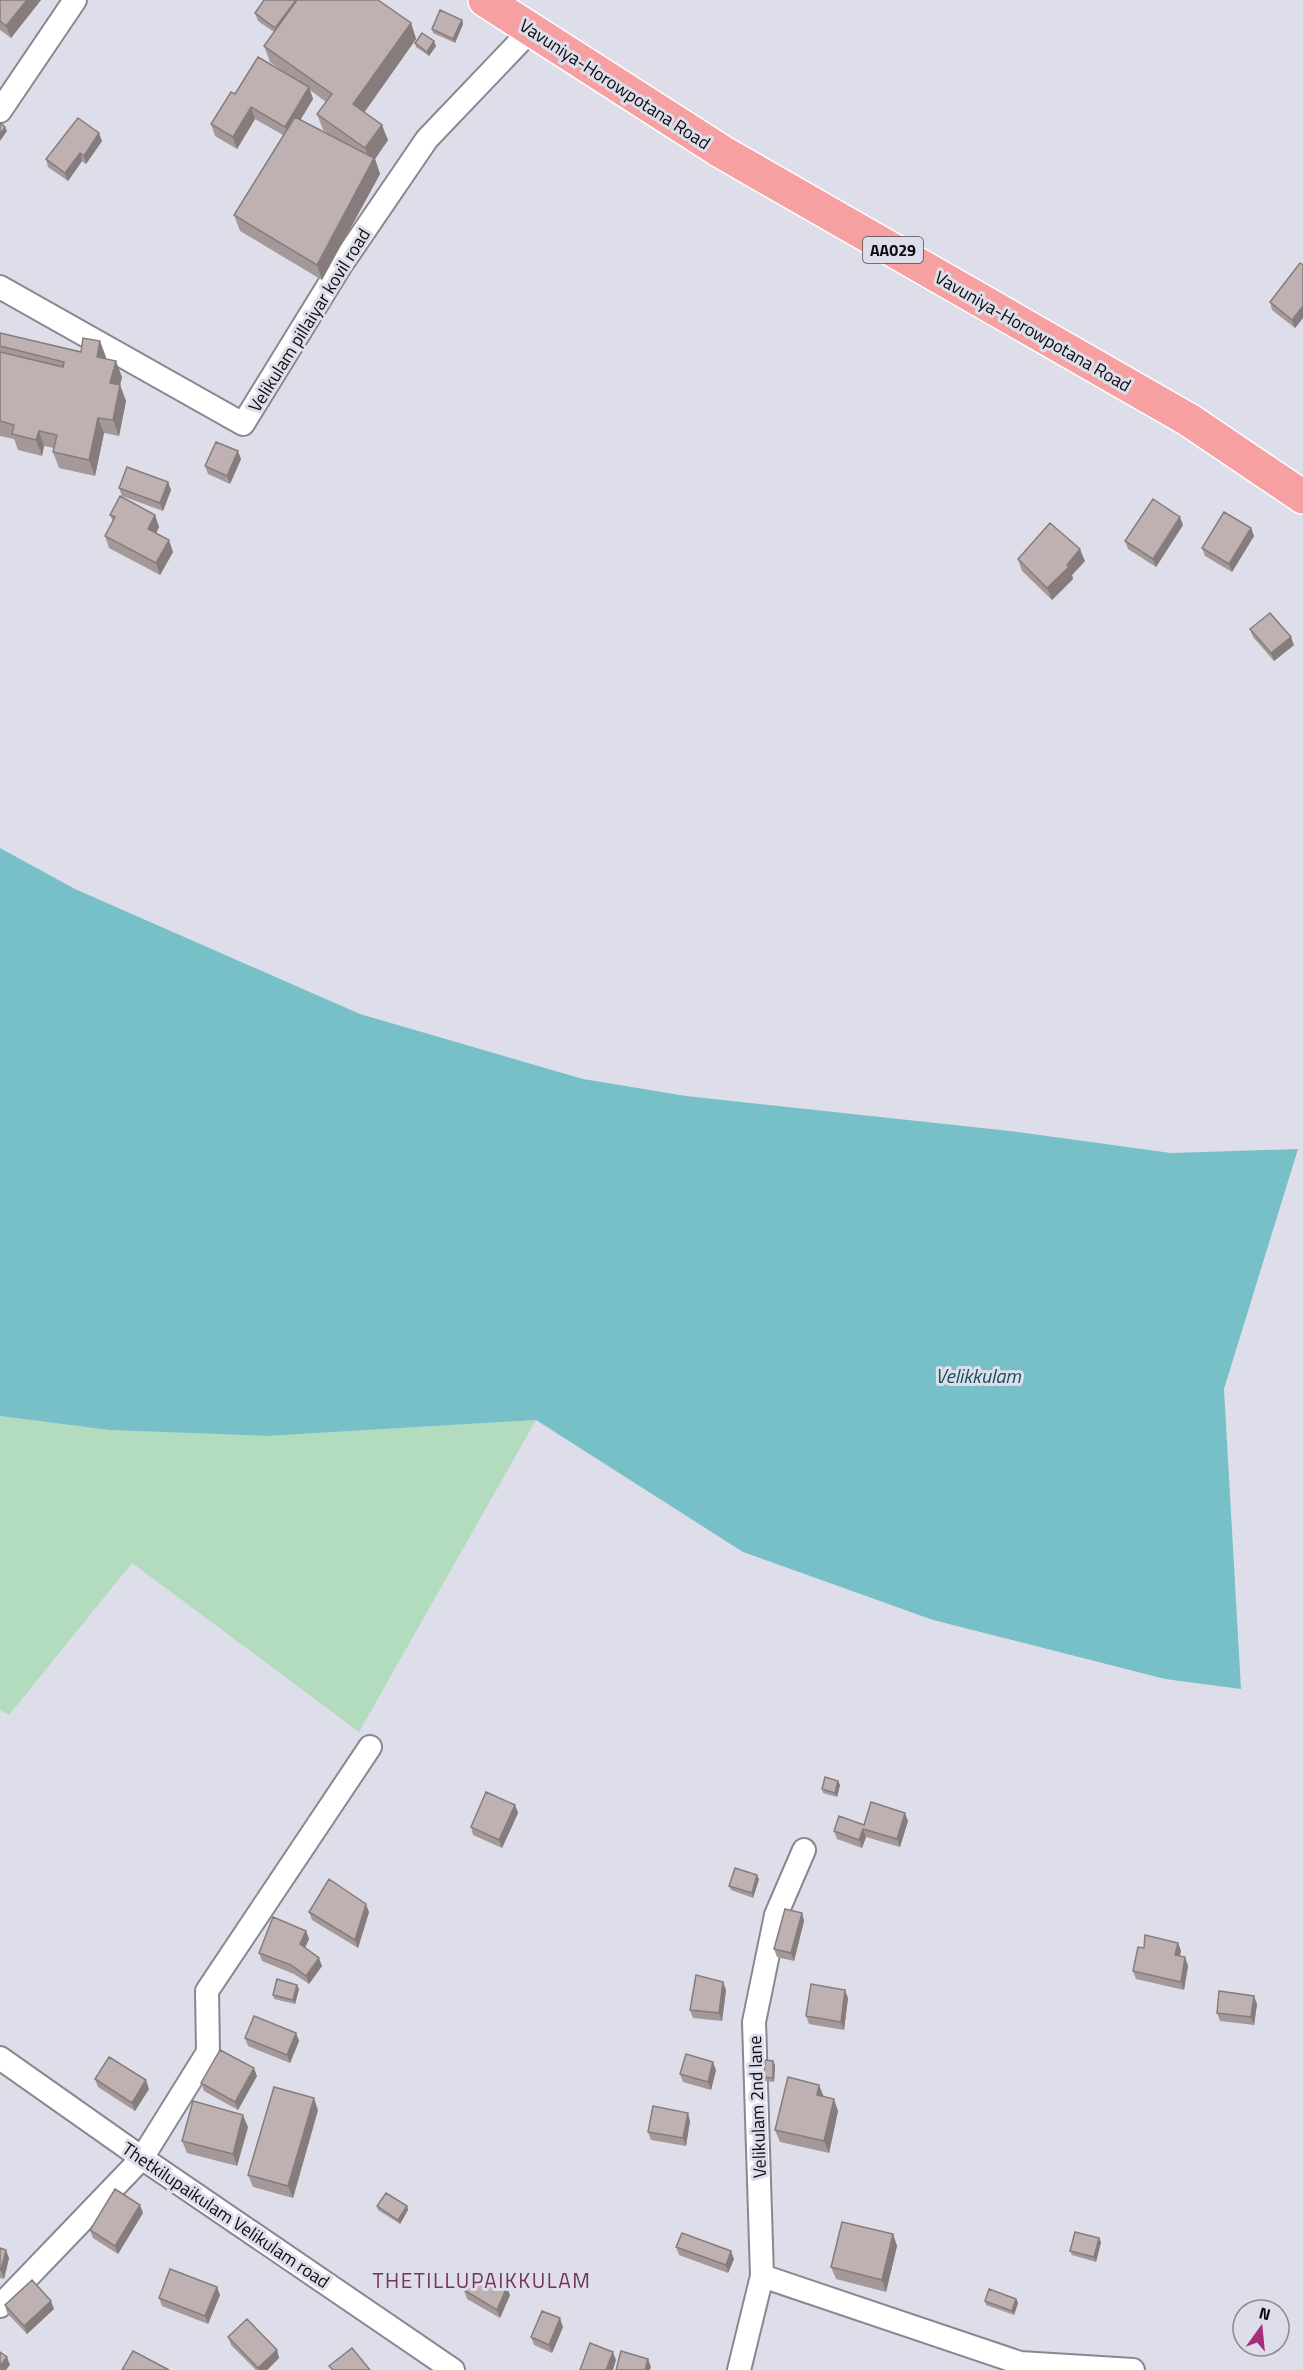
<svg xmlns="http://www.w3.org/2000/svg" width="1303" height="2370" font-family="'Titillium Web',sans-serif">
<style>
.green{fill:#b3dbbd}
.water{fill:#78c0c7}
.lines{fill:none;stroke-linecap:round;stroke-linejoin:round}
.minor-casing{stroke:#888892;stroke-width:26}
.trunk-casing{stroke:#fff;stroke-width:36}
.minor{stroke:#fff;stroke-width:22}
.trunk{stroke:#f6a0a2;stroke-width:33}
.wall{fill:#a49898;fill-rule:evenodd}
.shaded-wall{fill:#867c7c}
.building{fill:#bfb1b1;stroke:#867c7c;stroke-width:1.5}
.labels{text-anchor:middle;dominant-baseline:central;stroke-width:6;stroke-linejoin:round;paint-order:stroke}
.shield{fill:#dedeea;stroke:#4b4b51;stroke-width:1.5}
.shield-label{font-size:16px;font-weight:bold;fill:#0c0c10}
.street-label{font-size:18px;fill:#0c0c10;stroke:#dedeea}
.water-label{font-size:20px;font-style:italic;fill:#125257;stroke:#dedeea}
.quarter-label{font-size:21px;letter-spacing:1.5px;fill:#733459;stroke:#dedeea}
</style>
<rect width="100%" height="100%" fill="#dedeea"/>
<path class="green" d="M0 1416 109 1430 267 1436 536 1420 359 1732 132 1563 9 1715 0 1710Z"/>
<path class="water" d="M0 848 75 889 360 1014 583 1079 686 1096 1010 1131 1171 1153 1298 1149 1224 1389 1241 1689 1165 1679 933 1620 743 1552 536 1420 267 1436 109 1430 0 1416Z"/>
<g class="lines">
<g class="minor-casing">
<path id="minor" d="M0 111 75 0
M0 287 243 424 341 265 427 139 531 30
M0 2058 142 2158 453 2370
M762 2276 1020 2363 1133 2370
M0 2306 142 2158 208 2052 207 1991 370 1747
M739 2370 762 2276 754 2022 776 1915 804 1850"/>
</g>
<g class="trunk-casing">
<path id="trunk" d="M485 0 722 152 1189 420 1303 497"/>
</g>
<use href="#minor" class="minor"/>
<use href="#trunk" class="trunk"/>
</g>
<path class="wall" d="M0 0H41L11 38 0 30Z
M255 13 411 23 416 39 364 112 388 140 375 159 380 174 322 280 240 231 234 215 283 135 255 119 237 149 215 136 211 124 235 94 287 74 270 62 264 46 274 32 258 21ZM310 90 326 102 317 114 323 130 333 137 300 120 313 99Z
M462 20 463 24 455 43 433 33 432 29Z
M415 43 436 46 429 56 416 47Z
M102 141 86 164 82 161 68 181 48 167 46 159Z
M1303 265V318L1295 328 1272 310 1270 302Z
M0 333 106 357V359L122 377 120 385 126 401 119 436 104 433 95 476 59 468 53 452 54 448 44 446 42 456 18 450 14 439 0 436Z
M241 459 230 484 208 474 205 466Z
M168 482 171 490 163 511 122 496 119 488Z
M110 515H155L159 527 156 534 173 552 160 575 109 548 105 536 113 521Z
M1183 525 1156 567 1128 549 1125 541Z
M1251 528 1254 536 1232 572 1205 556 1202 548Z
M1018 559 1085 561 1072 575 1073 579 1052 600 1022 571Z
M1250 629 1294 645 1274 661 1253 637Z
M838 1781 840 1785 837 1797 823 1793 822 1789Z
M515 1805 518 1813 502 1848 473 1835 471 1827Z
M908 1821 900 1847 866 1837 862 1848 837 1839 834 1831 864 1825Z
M759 1879 753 1898 731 1890 729 1886Z
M309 1912H369L358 1948 312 1920Z
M802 1913 804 1921 794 1961 777 1957 774 1949Z
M306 1931 309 1939 305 1948 322 1966 309 1984 294 1974 262 1961 259 1953Z
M1178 1943 1181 1951 1179 1956 1188 1966 1184 1990 1136 1979 1133 1971 1144 1948Z
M723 1982 726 1990 722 2021 693 2018 690 2010Z
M297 1985 299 1989 295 2004 274 1999 273 1995Z
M848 1998 844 2030 809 2024 806 2016Z
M1257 2004 1254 2025 1220 2021 1217 2013Z
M296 2033 299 2041 290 2063 248 2046 245 2038Z
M773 2061 775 2065 774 2082 765 2081 764 2077Z
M716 2070 711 2090 683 2082 680 2074Z
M257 2076 238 2110 204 2091 201 2083Z
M95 2079 149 2089 135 2111 98 2087Z
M824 2097 838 2111 829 2153 780 2142 775 2130Z
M318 2110 293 2198 253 2187 248 2175Z
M690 2121 686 2146 651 2140 648 2132Z
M248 2127 237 2166 187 2153 182 2141Z
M377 2206H407L408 2210 400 2224 378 2210Z
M143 2213 118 2254 93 2238 90 2230Z
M893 2234 897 2246 886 2292 836 2279 831 2267Z
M1101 2242 1096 2262 1072 2255 1070 2251Z
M676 2247 734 2259 728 2273 679 2255Z
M0 2248 9 2258 4 2279 0 2278Z
M464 2290 510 2295 500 2318 467 2299Z
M220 2295 208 2324 162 2306 159 2298Z
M1016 2299 1018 2303 1014 2315 986 2305 985 2301Z
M5 2305 54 2309 27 2334 7 2313Z
M563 2327 552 2353 534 2345 531 2337Z
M228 2337 277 2350 279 2358 267 2370H256L231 2345Z"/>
<path class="shaded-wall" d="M27 0H41L11 38 6 26Z
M462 20 463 24 455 43 453 39Z
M411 23 416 39 359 120 353 104Z
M434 41 436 46 429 56 427 52Z
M309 87 313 99 289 139 285 127Z
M251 107 255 119 237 149 233 137Z
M382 125 388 140 375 159 380 174 322 280 317 265 371 164 365 148Z
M5 127 7 131 0 141V135Z
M99 133 102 141 86 164 84 156Z
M80 153 82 161 68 181 65 173Z
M1303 306V318L1295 328 1292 320Z
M100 341 106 357 103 372 97 357Z
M116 361 122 377 116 399 110 383Z
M120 385 126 401 119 436 113 420Z
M98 418 104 433 95 476 89 460Z
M39 431 44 446 42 456 36 440Z
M238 451 241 459 230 484 227 476Z
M168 482 171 490 163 511 160 503Z
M155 515 159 527 152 541 148 529Z
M1180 517 1183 525 1156 567 1153 559Z
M1251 528 1254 536 1232 572 1229 564Z
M169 540 173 552 160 575 156 563Z
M1080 549 1085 561 1072 575 1073 579 1052 600 1047 588Z
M1291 637 1294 645 1274 661 1271 653Z
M838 1781 840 1785 837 1797 835 1793Z
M515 1805 518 1813 502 1848 499 1840Z
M905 1813 908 1821 900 1847 897 1839Z
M863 1829 866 1837 862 1848 859 1840Z
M757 1875 759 1879 753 1898 752 1893Z
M366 1904 369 1912 358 1948 355 1940Z
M802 1913 804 1921 794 1961 791 1953Z
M306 1931 309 1939 303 1952 300 1944Z
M1178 1943 1181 1951 1178 1963 1175 1955Z
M1185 1957 1188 1966 1184 1990 1181 1982Z
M319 1958 322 1966 309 1984 306 1976Z
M723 1982 726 1990 722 2021 719 2013Z
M297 1985 299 1989 295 2004 293 2000Z
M845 1990 848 1998 844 2030 841 2022Z
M1254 1996 1257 2004 1254 2025 1251 2017Z
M296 2033 299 2041 290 2063 287 2055Z
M773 2061 775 2065 774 2082 773 2078Z
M713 2062 716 2070 711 2090 708 2082Z
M254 2068 257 2076 238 2110 235 2102Z
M146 2080 149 2089 135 2111 132 2103Z
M819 2085 824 2097 817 2095Z
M314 2098 318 2110 293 2198 288 2186Z
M834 2099 838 2111 829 2153 824 2141Z
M688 2113 690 2121 686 2146 683 2138Z
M243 2115 248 2127 237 2166 233 2154Z
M140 2205 143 2213 118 2254 115 2246Z
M407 2206 408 2210 400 2224 398 2220Z
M893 2234 897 2246 886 2292 882 2280Z
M1099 2238 1101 2242 1096 2262 1094 2257Z
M6 2250 9 2258 4 2279 1 2270Z
M731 2251 734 2259 728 2273 726 2265Z
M217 2287 220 2295 208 2324 205 2316Z
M507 2287 510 2295 500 2318 497 2310Z
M1016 2299 1018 2303 1014 2315 1012 2311Z
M51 2301 54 2309 27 2334 24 2326Z
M560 2318 563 2327 552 2353 549 2345Z
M277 2350 279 2358 267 2370H259L258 2368Z
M613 2352 616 2360 613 2370H606Z
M7 2357 10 2365 6 2370H0V2366Z
M648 2359 651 2367 650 2370H645Z"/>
<path class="building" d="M0 0H27L6 26 0 21Z
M264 0H296L275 28 255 13Z
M297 0H378L411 23 353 104 382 125 365 148 317 114 332 94 264 46Z
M440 10 462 20 453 39 432 29Z
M422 33 434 41 427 52 415 43Z
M258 57 309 87 285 127 251 107 233 137 211 124 231 92 235 94Z
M295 117 374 158 317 265 234 215Z
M78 118 99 133 84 156 80 153 65 173 46 159Z
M0 123 5 127 0 135Z
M1300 263 1303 265V306L1292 320 1270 302Z
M0 333 81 352 83 338 100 341 97 357 116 361 110 383 120 385 113 420 98 418 89 460 53 452 57 435 39 431 36 440 12 434 14 425 0 421V352L63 367 64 362 0 346Z
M216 442 238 451 227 476 205 466Z
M127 467 168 482 160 503 119 488Z
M120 496 155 515 148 529 169 540 156 563 105 536 115 517 110 515Z
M1153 499 1180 517 1153 559 1125 541Z
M1224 512 1251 528 1229 564 1202 548Z
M1050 523 1080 549 1067 565 1069 567 1047 588 1018 559Z
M1270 613 1291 637 1271 653 1250 629Z
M825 1777 838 1781 835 1793 822 1789Z
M486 1792 515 1805 499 1840 471 1827Z
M871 1802 905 1813 897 1839 863 1829 859 1840 834 1831 839 1816 864 1825Z
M735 1868 757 1875 752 1893 729 1886Z
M329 1879 366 1904 355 1940 309 1912Z
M785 1909 802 1913 791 1953 774 1949Z
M273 1917 306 1931 300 1944 319 1958 306 1976 291 1965 259 1953Z
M1145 1935 1178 1943 1175 1955 1185 1957 1181 1982 1133 1971 1138 1947 1144 1948Z
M696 1975 723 1982 719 2013 690 2010Z
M277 1979 297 1985 293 2000 273 1995Z
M811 1984 845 1990 841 2022 806 2016Z
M1219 1991 1254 1996 1251 2017 1217 2013Z
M254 2016 296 2033 287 2055 245 2038Z
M220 2050 254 2068 235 2102 201 2083Z
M686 2054 713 2062 708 2082 680 2074Z
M109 2057 146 2080 132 2103 95 2079Z
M765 2060 773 2061V2078L764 2077Z
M788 2077 819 2085 817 2095 834 2099 824 2141 775 2130Z
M274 2087 314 2098 288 2186 248 2175Z
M193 2101 243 2115 233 2154 182 2141Z
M653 2106 688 2113 683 2138 648 2132Z
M115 2189 140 2205 115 2246 90 2230Z
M386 2193 407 2206 398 2220 377 2206Z
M842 2222 893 2234 882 2280 831 2267Z
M1075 2232 1099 2238 1094 2257 1070 2251Z
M682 2233 731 2251 726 2265 676 2247Z
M0 2248 6 2250 1 2270H0Z
M170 2269 217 2287 205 2316 159 2298Z
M479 2272 507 2287 497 2310 464 2290Z
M32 2280 51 2301 24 2326 5 2305Z
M989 2289 1016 2299 1012 2311 985 2301Z
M542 2311 560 2318 549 2345 531 2337Z
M247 2319 277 2350 258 2368 228 2337Z
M590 2343 613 2352 606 2370H580Z
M352 2348 370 2370H333L329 2366Z
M133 2351 169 2370H122Z
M621 2351 648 2359 645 2370H616Z
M0 2352 7 2357 0 2366Z"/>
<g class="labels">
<rect class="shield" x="863" y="237" width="60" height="26" rx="4.5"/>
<g class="shield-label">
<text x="893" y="250">AA029</text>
</g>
<g class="street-label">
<text transform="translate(615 84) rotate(33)">Vavuniya-Horowpotana Road</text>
<text transform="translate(309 320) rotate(-58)">Velikulam pillaiyar kovil road</text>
<text transform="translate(1033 331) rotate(30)">Vavuniya-Horowpotana Road</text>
<text transform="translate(757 2107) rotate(-92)">Velikulam 2nd lane</text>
<text transform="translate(226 2215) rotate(34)">Thetkilupaikulam Velikulam road</text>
</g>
<g class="water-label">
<text x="978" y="1375">Velikkulam</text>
</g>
<g class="quarter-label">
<text x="482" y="2280">THETILLUPAIKKULAM</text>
</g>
</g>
<g transform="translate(1261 2328) rotate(15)"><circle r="28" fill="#dedeea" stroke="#8a8a93" stroke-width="1.5"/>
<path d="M0-4.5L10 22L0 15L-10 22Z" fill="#aa2c7c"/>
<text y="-9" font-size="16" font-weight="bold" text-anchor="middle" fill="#0c0c10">N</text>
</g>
</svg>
